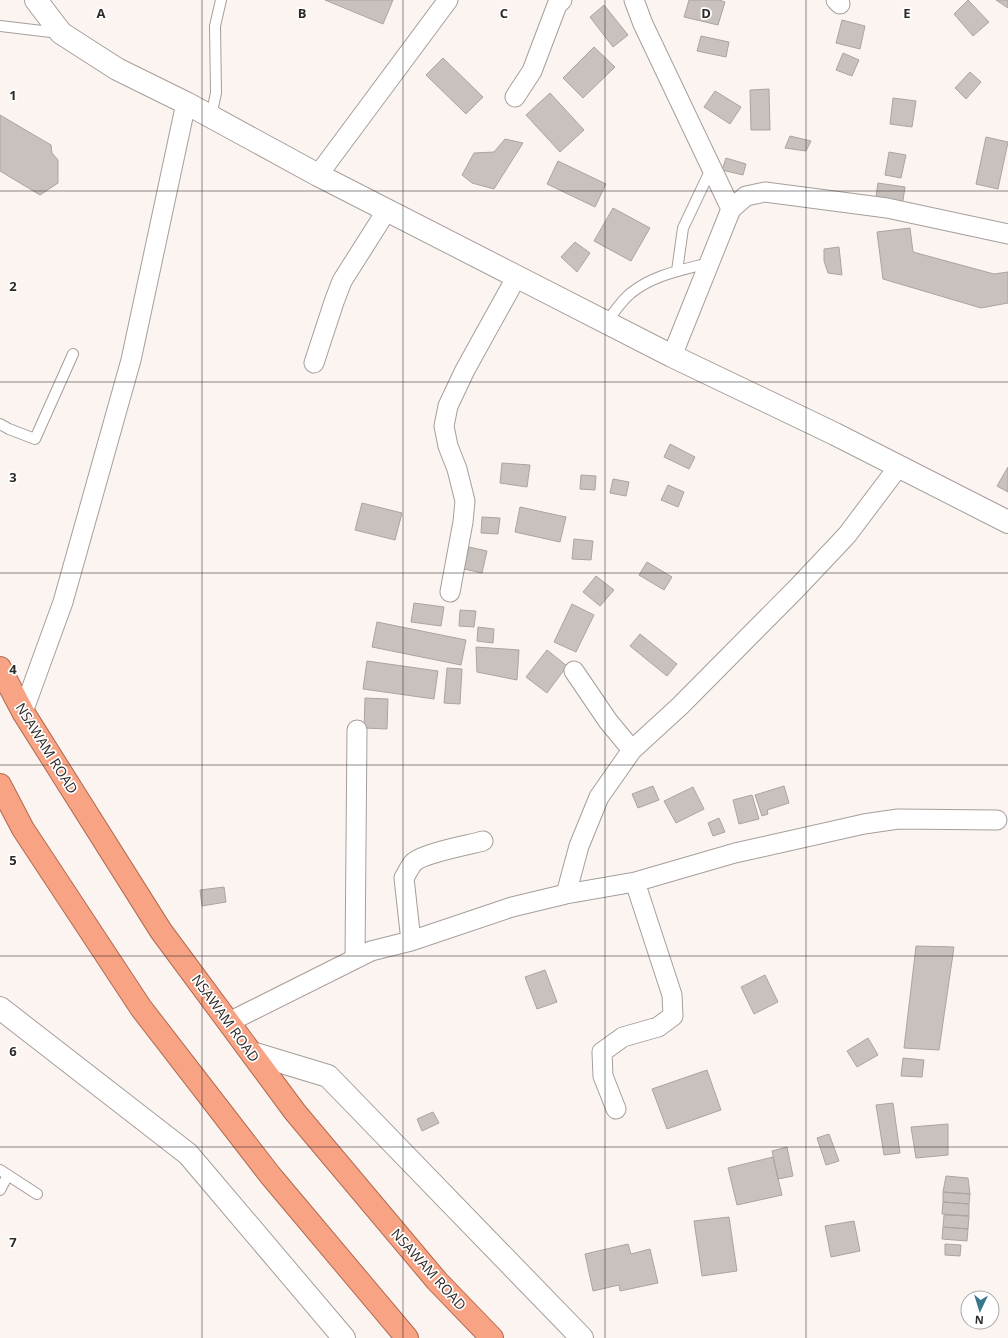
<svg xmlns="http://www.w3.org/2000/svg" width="1008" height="1338" font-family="'Open Sans',sans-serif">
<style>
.building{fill:#c9c1be;stroke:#aca4a1}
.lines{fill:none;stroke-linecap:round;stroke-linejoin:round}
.service-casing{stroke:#a69e9b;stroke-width:12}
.minor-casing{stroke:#a69e9b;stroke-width:21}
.secondary-casing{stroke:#a69e9b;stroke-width:24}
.trunk-casing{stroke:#b06a50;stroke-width:24}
.service{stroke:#fff;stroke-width:10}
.minor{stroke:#fff;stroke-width:19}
.secondary{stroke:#fff;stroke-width:22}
.trunk{stroke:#f8a384;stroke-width:22}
.grid{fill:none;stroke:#2d2a28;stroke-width:1;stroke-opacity:0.55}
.labels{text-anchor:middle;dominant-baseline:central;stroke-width:3.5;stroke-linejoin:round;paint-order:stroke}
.street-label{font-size:14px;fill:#2d2a28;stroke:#fff}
.grid-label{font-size:13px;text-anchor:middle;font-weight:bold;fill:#2d2a28;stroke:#fff;stroke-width:3.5;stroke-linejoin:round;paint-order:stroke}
</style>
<rect width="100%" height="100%" fill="#fcf4f1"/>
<path class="building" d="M325 0H393L383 24Z
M689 0H719L725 2 718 25 684 17Z
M968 0 989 22 973 36 954 14Z
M996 0H1008V8Z
M604 5 628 35 613 47 590 17Z
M842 20 865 26 860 49 836 43Z
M701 36 729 42 726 57 697 51Z
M594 47 615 67 583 98 563 78Z
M843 53 859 60 852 76 836 70Z
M443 58 483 97 466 114 426 75Z
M970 72 981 82 966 99 955 88Z
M769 89 770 130H751L750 90Z
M715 91 741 107 730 124 704 107Z
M550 93 584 130 560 152 526 115Z
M893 98 916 101 912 127 890 124Z
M0 115 51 145 52 153 58 160V183L40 195 0 171Z
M790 136 811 141 806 151 785 148Z
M986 137 1008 142 998 189 976 184Z
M505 139 523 143 494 189 472 183 462 175 474 153 494 152Z
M889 152 906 155 901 178 885 175Z
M726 158 746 164 743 175 722 170Z
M558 161 606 184 595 207 547 184Z
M878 183 905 187 902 207 875 203Z
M613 208 650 228 631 261 594 241Z
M910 228 913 252 994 274 1008 272V303L981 308 883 279 877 232Z
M575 242 590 253 577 272 561 257Z
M839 247 842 275 828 273 824 261V249Z
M670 444 695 457 689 469 664 457Z
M502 463 530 465 527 487 500 483Z
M1008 467V492L997 486Z
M581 475 596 476 595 490 580 489Z
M613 479 629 482 626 496 610 493Z
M668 485 684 492 678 507 661 500Z
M362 503 402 513 395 540 355 530Z
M520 507 566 517 560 542 515 532Z
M482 517 500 518 498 534 481 533Z
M574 539 593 541 591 560 572 559Z
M469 547 487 551 482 573 464 569Z
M647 562 672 577 664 590 639 575Z
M596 576 614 590 600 606 583 592Z
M414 603 444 607 441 626 411 622Z
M572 604 594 615 576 652 554 642Z
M460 610 476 611 474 627 459 626Z
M377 622 466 640 461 665 372 647Z
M478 627 494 629 493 643 477 641Z
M640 634 677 664 667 676 630 646Z
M476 647 519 650 517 680 477 672Z
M547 650 567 666 547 693 526 677Z
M367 661 438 671 434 699 363 689Z
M447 668 462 669 460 704 444 703Z
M365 698 388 699 387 729 364 728Z
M653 786 659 800 638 808 632 794Z
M784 786 789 803 767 810 768 814 762 816 755 795Z
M693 787 704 809 676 823 664 801Z
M752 795 759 819 739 824 733 800Z
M719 818 725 832 713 836 708 823Z
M224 887 226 902 202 906 200 890Z
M916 946 954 947 939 1050 904 1048Z
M545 970 557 1002 537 1009 525 977Z
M765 975 778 1002 754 1014 741 987Z
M868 1038 878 1055 857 1067 847 1051Z
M903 1058 924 1060 922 1077 901 1076Z
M707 1070 721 1110 667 1129 652 1089Z
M893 1103 900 1153 884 1155 876 1105Z
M433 1112 439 1123 422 1131 417 1119Z
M948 1124V1155L916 1158 911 1127Z
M829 1134 839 1161 826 1165 817 1138Z
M787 1147 793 1176 778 1179 772 1151Z
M773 1157 782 1195 737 1205 728 1168Z
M946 1176 968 1178 970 1194 943 1192Z
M943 1192 970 1194 969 1204 943 1202Z
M943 1202 969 1204V1216L942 1214Z
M944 1215 969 1216 968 1229 943 1227Z
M729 1217 737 1271 702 1276 694 1221Z
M854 1221 860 1251 831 1257 825 1226Z
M943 1227 968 1229 967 1241 942 1239Z
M628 1244 631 1254 650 1249 658 1283 620 1291 619 1285 593 1291 585 1254Z
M945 1244 961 1245 960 1256 945 1255Z"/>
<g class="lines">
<g class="service-casing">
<path id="service" d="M0 26 59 33
M211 116 216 93 215 26 221 0
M677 271 683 228 711 169
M607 322C614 312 622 300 631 293 653 275 682 270 709 263
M0 424 9 429 35 439 73 354
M0 1170 37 1194
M0 1190 8 1175"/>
</g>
<g class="minor-casing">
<path id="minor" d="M634 0 643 24 731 209
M836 0 840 4
M515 97 532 71 557 5 562 0
M318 175 448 0
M672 356 731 209 746 196 765 192 887 208 1008 234
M314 363 334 302 342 281 387 210
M450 592 463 522 465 501 457 469 448 446 444 426 448 406 465 370 517 276
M574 671 608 721 632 750
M23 712 63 602 131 360 186 103
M566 894 579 846 599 797 632 750 680 706 797 588 847 535 899 466
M411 941 404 878C407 873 410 866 414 862 424 853 469 845 483 841
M355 959 357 730
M229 1022 371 951 411 941 512 907 566 894 635 882 735 853 864 824 898 819 997 820
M616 1109 603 1076 602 1052 623 1037 658 1027 673 1016 672 995 635 882"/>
</g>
<g class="secondary-casing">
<path id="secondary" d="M36 0 61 33 117 69 186 103 318 175 672 356 835 434 1008 522
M0 1008 188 1154 344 1338
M252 1053 328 1076 582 1338"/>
</g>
<g class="trunk-casing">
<path id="trunk" d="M0 668 23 712 161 931 295 1112 437 1281 492 1338
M0 785 23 829 141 1008 270 1175 407 1338"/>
</g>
<use href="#service" class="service"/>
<use href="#minor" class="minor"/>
<use href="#secondary" class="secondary"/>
<use href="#trunk" class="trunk"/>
</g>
<path class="grid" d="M202 0V1338M403 0V1338M605 0V1338M806 0V1338M0 191H1008M0 382H1008M0 573H1008M0 765H1008M0 956H1008M0 1147H1008"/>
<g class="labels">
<g class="street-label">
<text transform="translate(47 748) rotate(58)">NSAWAM ROAD</text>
<text transform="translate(226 1018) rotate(54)">NSAWAM ROAD</text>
<text transform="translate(429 1269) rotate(48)">NSAWAM ROAD</text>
</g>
</g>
<g class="grid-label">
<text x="101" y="18">A</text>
<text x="302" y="18">B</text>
<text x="504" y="18">C</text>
<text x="706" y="18">D</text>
<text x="907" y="18">E</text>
<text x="13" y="100">1</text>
<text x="13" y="291">2</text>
<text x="13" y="482">3</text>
<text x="13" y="674">4</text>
<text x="13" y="865">5</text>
<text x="13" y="1056">6</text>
<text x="13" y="1247">7</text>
</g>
<g transform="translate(980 1310) rotate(184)"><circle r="19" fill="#ffffff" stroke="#abaaa9"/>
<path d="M0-3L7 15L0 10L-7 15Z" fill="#36778a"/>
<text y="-6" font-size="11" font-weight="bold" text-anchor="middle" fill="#2d2a28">N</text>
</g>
</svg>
